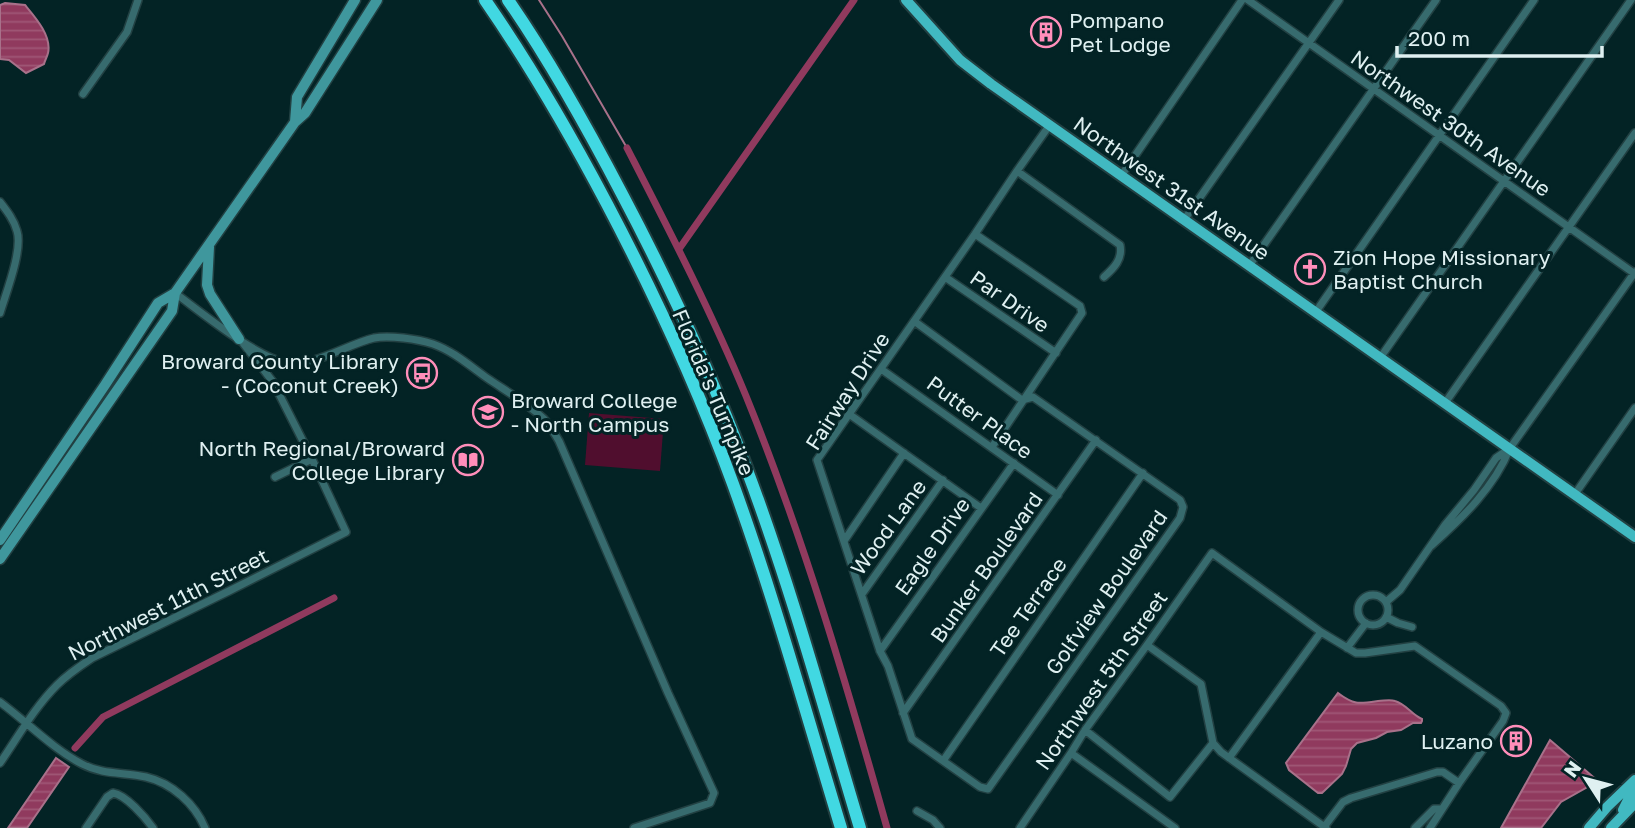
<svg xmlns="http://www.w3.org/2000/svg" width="1635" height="828" font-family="'Golos Text',sans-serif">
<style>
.garden{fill:#500e2e}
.water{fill:url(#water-rules);stroke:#a8718a;stroke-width:2}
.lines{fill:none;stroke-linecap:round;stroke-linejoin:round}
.stream{stroke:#a8718a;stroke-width:2}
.canal{stroke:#903a5e;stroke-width:7}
.minor-casing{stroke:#224042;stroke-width:10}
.secondary-casing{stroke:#224042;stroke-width:13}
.primary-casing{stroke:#224042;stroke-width:14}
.motorway-casing{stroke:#224042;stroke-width:16}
.minor{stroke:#376b6e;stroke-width:7}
.secondary{stroke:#3f979d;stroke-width:10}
.primary{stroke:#41b9c1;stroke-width:10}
.motorway{stroke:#41d8e2;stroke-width:12}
.labels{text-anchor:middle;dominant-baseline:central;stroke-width:6;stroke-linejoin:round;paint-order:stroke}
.poi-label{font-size:21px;fill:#dff0f1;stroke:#032325;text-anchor:start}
.street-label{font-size:21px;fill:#dff0f1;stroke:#032325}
</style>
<defs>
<pattern id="water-rules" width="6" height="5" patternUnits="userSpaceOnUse" patternTransform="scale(1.75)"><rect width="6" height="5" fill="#903a5e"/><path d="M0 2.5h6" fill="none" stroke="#9f5776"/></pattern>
</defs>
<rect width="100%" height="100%" fill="#032325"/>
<path class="garden" d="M589 413 664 419 660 471 585 465Z"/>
<path class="water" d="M5 3 25 5C35 17 52 36 48 53 47 57 45 60 44 64L26 73 9 60 0 59V5Z
M1338 693C1354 705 1358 704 1378 701 1384 701 1389 699 1395 701 1406 704 1412 715 1422 719V721L1421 723H1413L1401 730 1387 732 1376 738 1357 743 1351 749 1346 766 1342 774 1322 793H1318L1289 770 1286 763Z
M1550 740 1598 781 1561 802 1541 828H1501Z
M56 758 69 767 27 828H8Z"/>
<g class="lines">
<path class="stream" d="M539 0 562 36 627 148"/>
<path class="canal" d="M627 148C669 230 711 311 746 396 803 536 846 682 887 828
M679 249 854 0
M75 748 103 717 334 598"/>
<g class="minor-casing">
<path id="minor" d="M1248 0 1635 274
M83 94 127 32 138 0
M1017 171 1120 245C1123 259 1114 268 1104 277
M1121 176 1242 0
M0 202C7 211 14 220 17 231 23 250 6 293 0 313
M1184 220 1339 0
M975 234 1080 306 1082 313 992 447
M1249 266 1436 0
M945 277 1056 353
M175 293C201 312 258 359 288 363 313 367 348 344 374 338 389 335 418 339 433 344 453 351 470 366 487 378 506 391 527 403 544 419 550 425 554 433 559 441L668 693 714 793 710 803 634 828
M1315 313 1534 0
M914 321 1022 400 1033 397 1180 500 1183 507 1180 518 988 789 980 787 912 739 888 666 880 651 817 460 975 234 1017 171 1049 126
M1380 358 1631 0
M881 369 1058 495
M1445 403 1635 133
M849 414 981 508
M275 477 312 459
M1575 494 1635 408
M844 541 904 453
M1431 546C1462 518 1494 488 1510 448L1635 272
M862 594 943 480
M1358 610a15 15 0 1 1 30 0a15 15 0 1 1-30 0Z
M1386 602 1400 590 1445 525 1474 490 1496 458 1509 449
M1386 617 1398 623 1412 627
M1147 645 1201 684 1213 743 1221 752 1326 828
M1347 648 1366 623
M880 651 1014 463
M0 702C27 722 53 749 82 764 103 775 124 772 146 777 172 783 195 804 205 828
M903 713 1096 440
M1085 730 1170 797 1213 743
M1071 753 1175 828
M1229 758 1321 632
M943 761 1143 473
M0 763C18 737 34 708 57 685 67 675 80 666 92 658L229 591 346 532 312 459 273 382 243 343
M917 811 933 820 940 828
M1324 827 1343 802 1351 798 1437 772H1443L1459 783
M86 828 107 797 113 793C126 795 145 817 153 828
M1020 828 1071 753 1085 730 1147 645 1212 553 1321 632 1356 653H1365L1415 646 1501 706 1506 713 1503 721 1459 783 1430 828
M1415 828 1434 809H1442"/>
</g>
<g class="secondary-casing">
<path id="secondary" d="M295 122 297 97 355 0
M209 247 207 285 210 294 239 339
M0 540 105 385 158 303 175 293 295 122 305 113 377 0
M0 559 172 311 175 293"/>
</g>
<g class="primary-casing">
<path id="primary" d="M906 0 960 60 991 84 1635 537
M1623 810 1629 798 1635 792
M1589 828 1607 807 1635 780
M1611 828 1635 803"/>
</g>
<g class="motorway-casing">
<path id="motorway" d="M485 0C530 65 570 134 607 204 655 295 698 388 733 484 774 597 806 713 841 828
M508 0C551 62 588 129 623 196 670 285 712 376 747 470 791 587 824 708 860 828"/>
</g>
<use href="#minor" class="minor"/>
<use href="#secondary" class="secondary"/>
<use href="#primary" class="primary"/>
<use href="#motorway" class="motorway"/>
</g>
<defs>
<g id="building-ring" transform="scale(1.575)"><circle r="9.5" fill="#032325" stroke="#ff8eba" stroke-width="1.5"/><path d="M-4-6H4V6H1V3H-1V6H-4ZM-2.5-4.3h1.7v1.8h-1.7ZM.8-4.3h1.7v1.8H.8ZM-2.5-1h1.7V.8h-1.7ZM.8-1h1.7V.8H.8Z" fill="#ff8eba"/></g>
<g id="church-ring" transform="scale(1.575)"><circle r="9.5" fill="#032325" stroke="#ff8eba" stroke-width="1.5"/><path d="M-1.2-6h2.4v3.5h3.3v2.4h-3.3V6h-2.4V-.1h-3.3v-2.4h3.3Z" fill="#ff8eba"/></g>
<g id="bus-ring" transform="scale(1.575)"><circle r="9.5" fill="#032325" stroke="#ff8eba" stroke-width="1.5"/><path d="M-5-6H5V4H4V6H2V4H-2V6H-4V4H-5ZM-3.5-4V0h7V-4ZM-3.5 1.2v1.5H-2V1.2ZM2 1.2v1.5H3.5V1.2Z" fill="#ff8eba"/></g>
<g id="university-ring" transform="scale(1.575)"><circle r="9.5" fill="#032325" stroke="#ff8eba" stroke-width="1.5"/><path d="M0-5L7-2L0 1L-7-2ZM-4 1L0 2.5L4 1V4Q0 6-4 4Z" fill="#ff8eba"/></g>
<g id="library-ring" transform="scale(1.575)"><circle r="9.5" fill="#032325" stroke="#ff8eba" stroke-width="1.5"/><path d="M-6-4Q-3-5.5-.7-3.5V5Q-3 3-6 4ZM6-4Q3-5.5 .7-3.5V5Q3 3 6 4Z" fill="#ff8eba"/></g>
</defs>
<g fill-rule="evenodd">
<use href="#building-ring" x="1046" y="32"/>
<use href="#church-ring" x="1310" y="269"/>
<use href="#bus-ring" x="422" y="373"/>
<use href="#university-ring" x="488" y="412"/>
<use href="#library-ring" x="468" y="460"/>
<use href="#building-ring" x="1516" y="741"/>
</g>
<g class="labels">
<g class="poi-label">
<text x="1069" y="20">Pompano<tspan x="1069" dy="24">Pet Lodge</tspan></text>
<text x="1333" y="257">Zion Hope Missionary<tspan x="1333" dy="24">Baptist Church</tspan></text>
<text x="399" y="361" text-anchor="end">Broward County Library<tspan x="399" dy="24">- (Coconut Creek)</tspan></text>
<text x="511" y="400">Broward College<tspan x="511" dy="24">- North Campus</tspan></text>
<text x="445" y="448" text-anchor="end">North Regional/Broward<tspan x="445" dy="24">College Library</tspan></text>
<text x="1493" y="741" text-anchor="end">Luzano</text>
</g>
<g class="street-label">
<text transform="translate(1451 123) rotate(35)">Northwest 30th Avenue</text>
<text transform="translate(1172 188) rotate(35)">Northwest 31st Avenue</text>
<text transform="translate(1010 301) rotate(35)">Par Drive</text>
<text transform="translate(847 391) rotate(-57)">Fairway Drive</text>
<text transform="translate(714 392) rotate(67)">Florida's Turnpike</text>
<text transform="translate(980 417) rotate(36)">Putter Place</text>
<text transform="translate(888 527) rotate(-54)">Wood Lane</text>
<text transform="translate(932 546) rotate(-55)">Eagle Drive</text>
<text transform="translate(986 567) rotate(-55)">Bunker Boulevard</text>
<text transform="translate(1106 592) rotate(-55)">Golfview Boulevard</text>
<text transform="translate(168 604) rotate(-27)">Northwest 11th Street</text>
<text transform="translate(1028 607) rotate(-55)">Tee Terrace</text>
<text transform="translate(1101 680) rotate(-55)">Northwest 5th Street</text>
</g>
</g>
<g transform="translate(1586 779) rotate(306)" stroke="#032325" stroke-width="5" paint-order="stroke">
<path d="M0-5L12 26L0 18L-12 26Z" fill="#dff0f1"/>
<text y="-10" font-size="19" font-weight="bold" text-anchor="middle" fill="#dff0f1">N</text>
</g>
<path d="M1397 46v10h205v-10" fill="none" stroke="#dff0f1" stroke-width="3.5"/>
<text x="1408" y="46" font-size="21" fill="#dff0f1" stroke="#032325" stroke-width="5" paint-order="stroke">200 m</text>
</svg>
